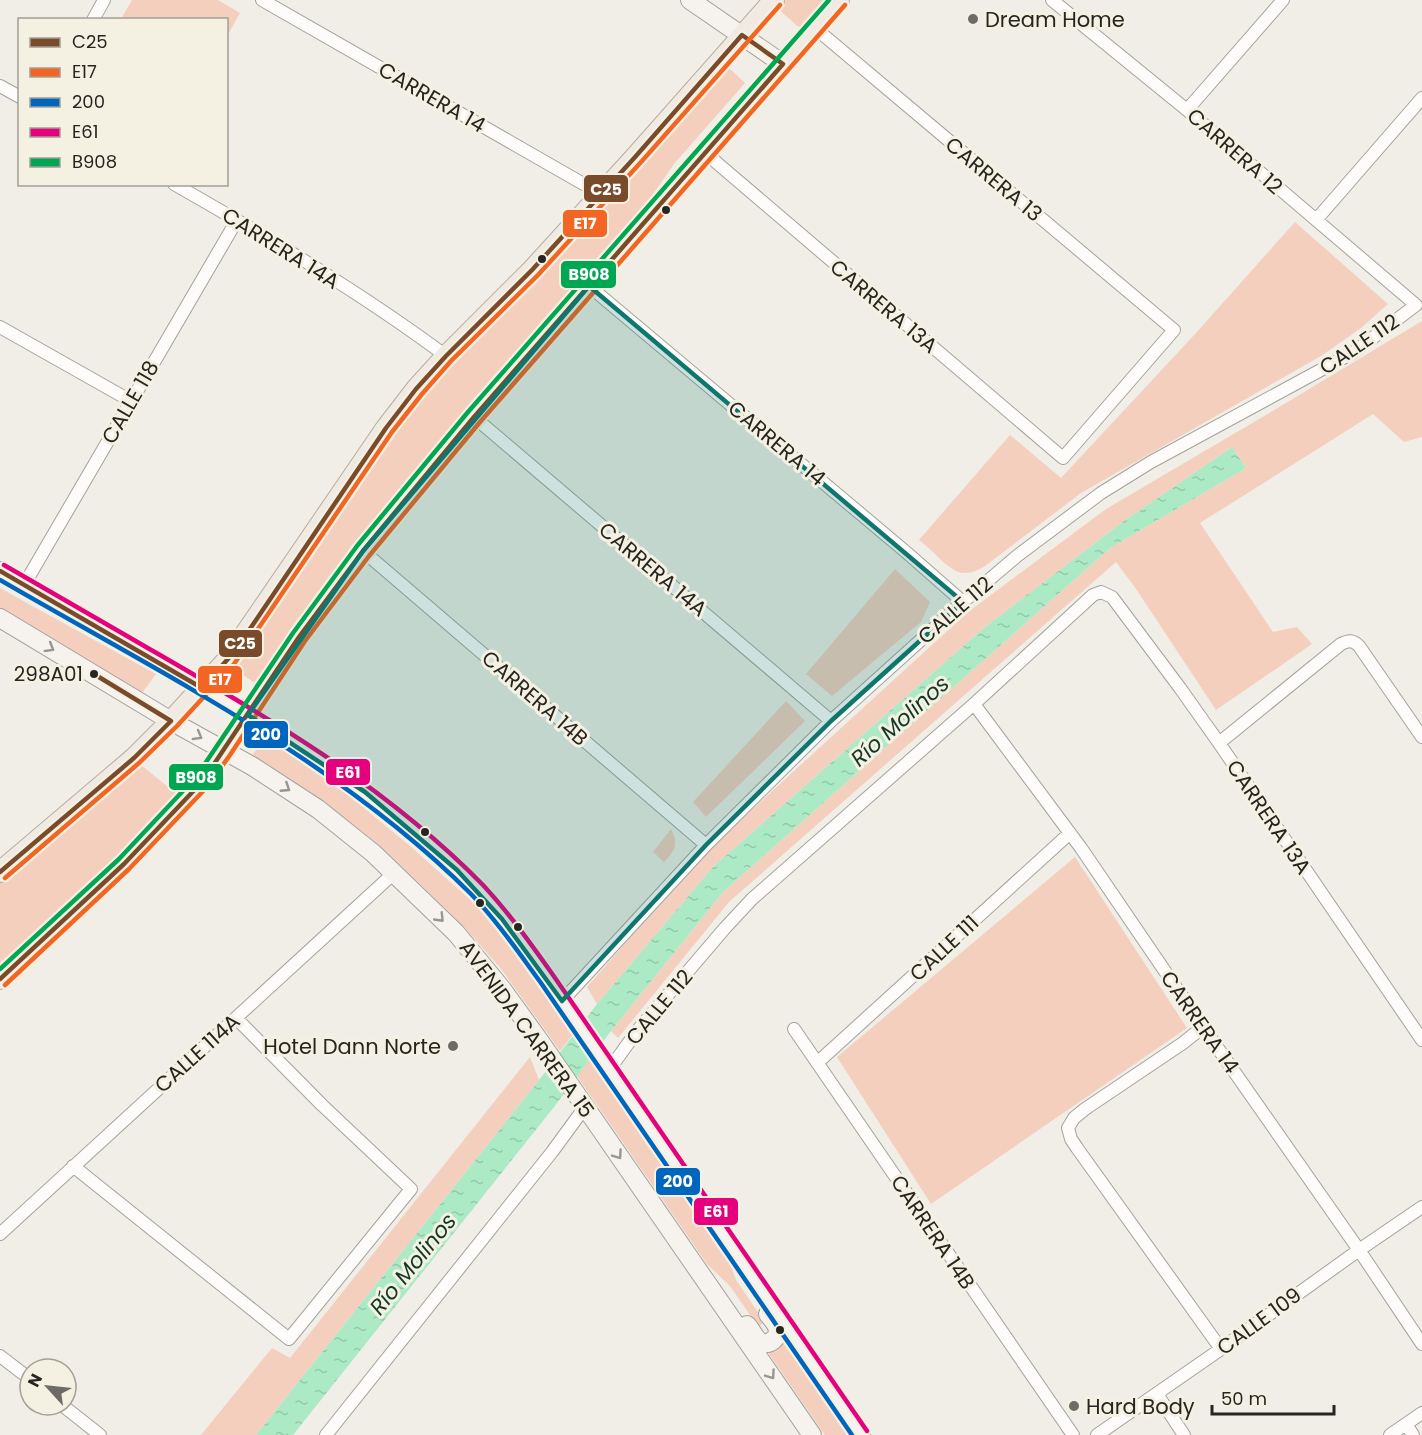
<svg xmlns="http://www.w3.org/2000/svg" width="1422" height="1435" font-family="Poppins,sans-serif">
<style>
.green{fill:#f4cfbe}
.water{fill:url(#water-ripples)}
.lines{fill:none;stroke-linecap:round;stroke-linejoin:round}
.street-casing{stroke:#a3a29c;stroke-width:14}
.secondary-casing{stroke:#a3a29c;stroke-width:20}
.primary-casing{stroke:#b7ad9d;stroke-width:22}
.street{stroke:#fdfcfb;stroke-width:12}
.secondary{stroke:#f6f3ef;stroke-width:18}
.primary{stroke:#f0eae2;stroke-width:20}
.bus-1-casing{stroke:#f4f1e3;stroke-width:9}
.bus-2-casing{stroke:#f4f1e3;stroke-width:9}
.bus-3-casing{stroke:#f4f1e3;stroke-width:9}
.bus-4-casing{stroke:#f4f1e3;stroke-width:9}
.bus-5-casing{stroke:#f4f1e3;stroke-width:9}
.bus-1{stroke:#7a4b2a;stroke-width:4.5}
.bus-2{stroke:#f26522;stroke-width:4.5}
.bus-3{stroke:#0065bd;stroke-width:4.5}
.bus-4{stroke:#e5007d;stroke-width:4.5}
.bus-5{stroke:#00a651;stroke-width:4.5}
.oneway{stroke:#989692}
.marked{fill:#0f766e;fill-opacity:0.2;stroke:#0f766e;stroke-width:4.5;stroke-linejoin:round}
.poi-dot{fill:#6d6b66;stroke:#f4f1e3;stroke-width:2}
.bus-dot{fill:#262520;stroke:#f4f1e3;stroke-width:2}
.labels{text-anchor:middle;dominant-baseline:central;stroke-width:6;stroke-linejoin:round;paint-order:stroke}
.bus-label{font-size:20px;fill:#262520;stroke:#f4f1e3;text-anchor:end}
.poi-label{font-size:21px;fill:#262520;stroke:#f4f1e3;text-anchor:start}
.street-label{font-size:21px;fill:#262520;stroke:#f4f1e3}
.water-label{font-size:22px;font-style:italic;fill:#123925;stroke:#f4f1e3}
.line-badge{stroke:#f4f1e3;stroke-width:2}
.badge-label{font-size:16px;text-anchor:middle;font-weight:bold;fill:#fff}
</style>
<defs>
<pattern id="water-ripples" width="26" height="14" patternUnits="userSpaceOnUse" patternTransform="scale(1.5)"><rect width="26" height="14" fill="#abeac5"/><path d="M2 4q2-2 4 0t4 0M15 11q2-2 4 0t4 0" fill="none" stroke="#93c9a9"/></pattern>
</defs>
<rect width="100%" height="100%" fill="#f0eee7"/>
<path class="green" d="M132 0H218L240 13 227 36 226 20 121 19Z
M786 0H826L801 29 778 9Z
M727 66 745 83 674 164 639 214 438 445 370 527 320 592 258 685 233 668 419 401 590 221Z
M1295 222 1388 304 1361 328 1321 356 1081 493 985 566C965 578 957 574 941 560 934 553 927 546 919 540L1010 435 1061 478 1196 333Z
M1422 321V437L1404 442 1373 414 1200 523 1273 632 1297 627 1312 644 1216 710 1134 586 1116 562 729 902 618 1038 611 1031 723 892 1110 548 1246 468 1232 447 1124 521 985 627 713 867 597 1004 587 987 701 856 968 612 1106 509 1271 412Z
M895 569 930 602 921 622 832 696 806 674Z
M0 588 16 597 156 674 142 693 0 609Z
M786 701 805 721 706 817 693 802Z
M265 736 336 785 410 846 484 912 524 964 574 1033 560 1051 502 970 465 928 417 881 372 839 311 793 252 756Z
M141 765 178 795 115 862 0 970V883L70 827Z
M671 829C679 844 675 851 664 862L653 852Z
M1075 857 1187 1028 931 1204 837 1057Z
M530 1057 539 1080 256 1435H201L272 1348 290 1358Z
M589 1060 725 1251 736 1280 764 1321 760 1326 757 1325 730 1286 707 1264 577 1076Z
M786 1338 855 1435H825L767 1351C777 1351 782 1348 786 1338Z"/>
<path class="water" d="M1232 447 1246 468 1110 548 723 892 611 1031 554 1107 293 1435H256L539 1080 597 1004 713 867 985 627 1124 521Z"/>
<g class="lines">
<g class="street-casing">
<path id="street" d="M262 0 601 194
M93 20 104 0
M0 86 20 97
M1187 110 1283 0
M706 152 717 163 1063 458 1174 330 815 28
M174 184C267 237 360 292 446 356
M1316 220 1422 98
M589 286 906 552 963 602
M0 327 131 401
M474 417 831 721
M363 551 706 845
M24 585 237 220
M974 704 1081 848 1203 1027 1359 1250 1422 1344
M1219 743 1341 644C1349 640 1353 640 1359 646L1422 737
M562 1001 706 845 831 721 963 602 1017 556 1101 493 1151 462 1354 352 1416 305 1187 110 1052 0
M1203 1027 1183 1043 1085 1109 1074 1118 1068 1128 1071 1139 1077 1148 1221 1349
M794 1029 1073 1435
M817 1063 1070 833
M609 1070 637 1031 725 928 752 899 974 704 1093 595 1101 592 1112 597 1180 688 1219 743 1422 1040
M73 1166 289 1339 411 1189 322 1105 236 1018
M0 1234 394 873
M0 1356 30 1379
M1157 1394 1184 1435
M62 1405 100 1435
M1406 1424 1413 1435
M326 1435 552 1152 585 1107
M1097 1435 1221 1349 1359 1250 1422 1207
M1390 1435 1422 1413"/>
</g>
<g class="secondary-casing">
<path id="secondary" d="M690 0 783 64
M0 571C55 603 110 635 165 666 276 730 387 797 477 890 503 917 525 949 547 979L861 1435
M0 618 171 721 252 766 318 809 373 853 456 933 502 989 541 1043 812 1435
M747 1325C751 1329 754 1337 759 1341 768 1348 781 1337 777 1327 775 1322 771 1318 768 1314"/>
</g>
<g class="primary-casing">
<path id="primary" d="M0 872 134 758 171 721 228 659 386 428 416 389 446 356 532 270 636 156 774 0
M0 979 82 904 124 864 202 782 224 751 299 637 363 551 474 417 839 0"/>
</g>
<use href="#street" class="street"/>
<use href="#secondary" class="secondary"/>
<use href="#primary" class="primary"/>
<g class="bus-1-casing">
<path id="bus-1" d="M0 571 202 688 235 651 386 428 416 389 446 356 532 270 636 156 742 35 783 64 474 417 363 551 299 637 202 782 124 864 0 979
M0 872 134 758 171 721 94 674"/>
</g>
<g class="bus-2-casing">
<path id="bus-2" d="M5 878 139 763 177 726 234 664 392 432 422 394 451 361 538 275 642 161 780 5
M5 985 129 869 207 787 230 755 305 641 369 556 480 422 845 5"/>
</g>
<g class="bus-3-casing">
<path id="bus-3" d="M0 580C162 674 337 760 471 894 497 921 519 953 541 983L852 1435"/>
</g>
<g class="bus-4-casing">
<path id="bus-4" d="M4 565C51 592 98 619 146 647 265 715 386 786 483 885 509 913 531 944 553 975L867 1431"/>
</g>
<g class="bus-5-casing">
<path id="bus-5" d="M0 969 119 859 196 777 293 633 357 546 468 412 829 0"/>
</g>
<use href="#bus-1" class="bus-1"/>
<use href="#bus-2" class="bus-2"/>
<use href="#bus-3" class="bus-3"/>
<use href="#bus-4" class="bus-4"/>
<use href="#bus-5" class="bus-5"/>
</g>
<defs><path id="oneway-chevron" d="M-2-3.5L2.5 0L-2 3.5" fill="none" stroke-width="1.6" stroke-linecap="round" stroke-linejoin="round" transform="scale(1.5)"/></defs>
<g class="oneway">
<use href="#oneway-chevron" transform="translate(50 648) rotate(31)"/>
<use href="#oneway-chevron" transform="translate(198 736) rotate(30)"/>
<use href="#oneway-chevron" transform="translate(286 788) rotate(33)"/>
<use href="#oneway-chevron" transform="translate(440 918) rotate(46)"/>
<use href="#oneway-chevron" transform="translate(618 1155) rotate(55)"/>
<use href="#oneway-chevron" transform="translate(771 1375) rotate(55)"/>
</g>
<path class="marked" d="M589 286 963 602 831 721 706 845 562 1001 502 919 457 870 365 792 248 715 363 551Z"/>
<g class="poi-dot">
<circle cx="973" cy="19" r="6"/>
<circle cx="453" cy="1046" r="6"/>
<circle cx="1074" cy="1406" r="6"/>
</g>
<g class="bus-dot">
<circle cx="666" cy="210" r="5"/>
<circle cx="542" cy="259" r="5"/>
<circle cx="94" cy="674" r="5"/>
<circle cx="425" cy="832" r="5"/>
<circle cx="480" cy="903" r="5"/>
<circle cx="518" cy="927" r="5"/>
<circle cx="780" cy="1330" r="5"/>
</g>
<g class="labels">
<g class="bus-label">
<text x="83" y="674">298A01</text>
</g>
<g class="poi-label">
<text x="985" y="19">Dream Home</text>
<text x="441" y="1046" text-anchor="end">Hotel Dann Norte</text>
<text x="1086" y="1406">Hard Body</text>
</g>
<g class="street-label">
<text transform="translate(432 97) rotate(30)">CARRERA 14</text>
<text transform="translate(1235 151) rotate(41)">CARRERA 12</text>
<text transform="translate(994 179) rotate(40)">CARRERA 13</text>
<text transform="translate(281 248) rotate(32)">CARRERA 14A</text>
<text transform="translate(884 306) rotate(40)">CARRERA 13A</text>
<text transform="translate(1359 344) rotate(-34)">CALLE 112</text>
<text transform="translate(130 402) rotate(-60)">CALLE 118</text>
<text transform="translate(777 443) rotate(40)">CARRERA 14</text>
<text transform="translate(653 569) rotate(40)">CARRERA 14A</text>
<text transform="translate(955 610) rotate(-41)">CALLE 112</text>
<text transform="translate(535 698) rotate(41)">CARRERA 14B</text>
<text transform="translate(1269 817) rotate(56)">CARRERA 13A</text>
<text transform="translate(944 948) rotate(-43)">CALLE 111</text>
<text transform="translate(659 1007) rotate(-50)">CALLE 112</text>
<text transform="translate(1200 1022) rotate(55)">CARRERA 14</text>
<text transform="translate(527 1029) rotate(54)">AVENIDA CARRERA 15</text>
<text transform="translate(197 1053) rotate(-42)">CALLE 114A</text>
<text transform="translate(933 1232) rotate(56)">CARRERA 14B</text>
<text transform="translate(1259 1321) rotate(-36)">CALLE 109</text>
</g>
<g class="water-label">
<text transform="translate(900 721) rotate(-42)">Río Molinos</text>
<text transform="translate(413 1264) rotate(-51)">Río Molinos</text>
</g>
</g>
<g class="line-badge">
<rect x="583" y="174" width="46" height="29" rx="6" fill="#7a4b2a"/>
<rect x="562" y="209" width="46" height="29" rx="6" fill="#f26522"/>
<rect x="560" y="260" width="57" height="29" rx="6" fill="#00a651"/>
<rect x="218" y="629" width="45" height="29" rx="6" fill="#7a4b2a"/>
<rect x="197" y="665" width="46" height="29" rx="6" fill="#f26522"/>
<rect x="243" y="720" width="46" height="29" rx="6" fill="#0065bd"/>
<rect x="325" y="758" width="46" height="28" rx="6" fill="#e5007d"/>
<rect x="168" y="763" width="56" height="28" rx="6" fill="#00a651"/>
<rect x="655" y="1167" width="46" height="29" rx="6" fill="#0065bd"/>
<rect x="693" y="1197" width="46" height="29" rx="6" fill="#e5007d"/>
</g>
<g class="badge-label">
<text x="606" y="195">C25</text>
<text x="585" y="229">E17</text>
<text x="589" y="280">B908</text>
<text x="240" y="649">C25</text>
<text x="220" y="685">E17</text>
<text x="266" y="740">200</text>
<text x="348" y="778">E61</text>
<text x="196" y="783">B908</text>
<text x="678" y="1187">200</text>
<text x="716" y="1217">E61</text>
</g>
<rect x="18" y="18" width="210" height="168" fill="#f4f1e3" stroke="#a29f95" stroke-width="1.5"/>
<rect x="30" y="38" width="30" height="9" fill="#7a4b2a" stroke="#a29f95" stroke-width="1.5"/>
<text x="72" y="48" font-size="18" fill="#262520">C25</text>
<rect x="30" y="68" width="30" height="9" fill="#f26522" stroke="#a29f95" stroke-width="1.5"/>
<text x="72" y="78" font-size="18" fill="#262520">E17</text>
<rect x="30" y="98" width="30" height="9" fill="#0065bd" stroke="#a29f95" stroke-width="1.5"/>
<text x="72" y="108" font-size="18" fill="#262520">200</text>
<rect x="30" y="128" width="30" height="9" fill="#e5007d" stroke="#a29f95" stroke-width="1.5"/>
<text x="72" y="138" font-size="18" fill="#262520">E61</text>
<rect x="30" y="158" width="30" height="9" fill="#00a651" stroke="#a29f95" stroke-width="1.5"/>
<text x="72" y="168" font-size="18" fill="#262520">B908</text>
<g transform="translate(48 1387) rotate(297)"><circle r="28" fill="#f4f1e3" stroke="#a29f95" stroke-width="1.5"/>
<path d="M0-4.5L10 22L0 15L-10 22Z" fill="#6d6b66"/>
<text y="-9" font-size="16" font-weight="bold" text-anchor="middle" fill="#262520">N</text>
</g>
<path d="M1212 1405v9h122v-9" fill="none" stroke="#262520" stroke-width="3"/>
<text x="1221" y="1405" font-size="18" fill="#262520" stroke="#f4f1e3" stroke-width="4.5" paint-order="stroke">50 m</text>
</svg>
